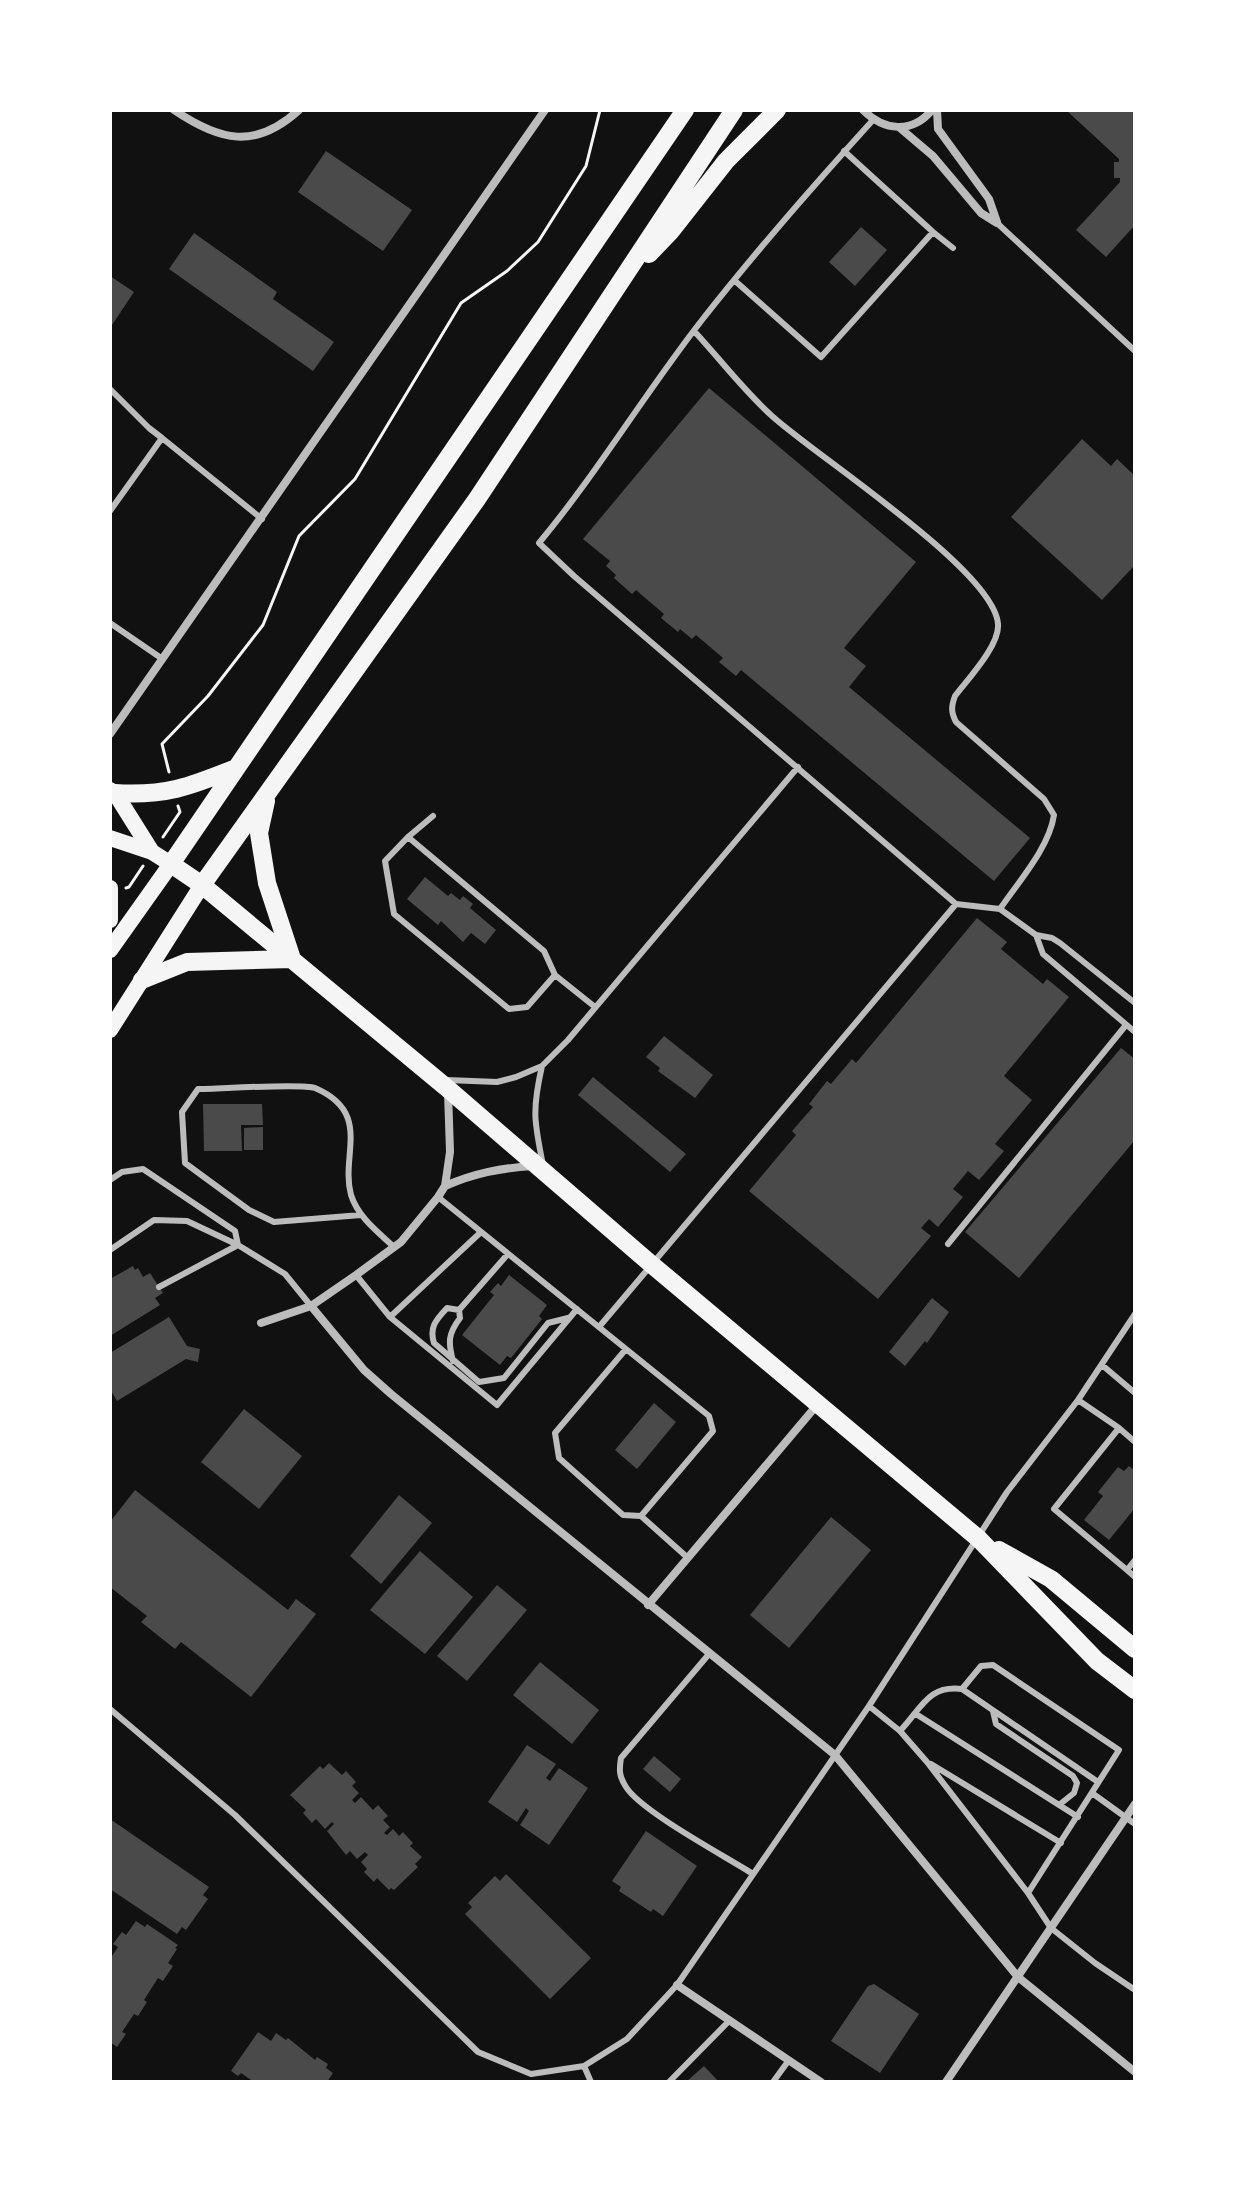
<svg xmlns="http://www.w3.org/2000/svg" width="1245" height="2192" font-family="'Golos Text',sans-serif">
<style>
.building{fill:#4a4a4a}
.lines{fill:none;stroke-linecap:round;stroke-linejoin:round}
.path{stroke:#f5f5f5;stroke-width:3}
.service{stroke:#bcbcbc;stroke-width:6}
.minor{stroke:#bcbcbc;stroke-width:8}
.secondary{stroke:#f5f5f5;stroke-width:16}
.primary{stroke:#f5f5f5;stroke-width:18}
</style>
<rect width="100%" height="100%" fill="#111"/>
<path class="building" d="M1066 110H1135V225L1106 257 1076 230 1120 182V178H1114V162H1119V159Z
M326 151 412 210 383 251 298 192Z
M861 227 887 250 855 286 829 262Z
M194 233 277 292 273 299 334 342 313 371 169 269Z
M110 276 134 292 110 328Z
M709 388 916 562 844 648 866 666 849 687 1030 838 994 881 741 670 736 676 719 662 723 658 696 635 692 639 680 629 678 632 661 618 664 614 636 590 632 594 614 578 616 575 606 566 610 561 583 539Z
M1082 439 1111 466 1117 459 1135 476V565L1102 600 1011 517Z
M425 877 448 896 451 893 460 900 463 896 473 904 470 908 496 930 485 944 471 933 463 942 441 921 438 925 407 899Z
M977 918 1007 942 1001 949 1043 984 1047 979 1069 997 1004 1076 1032 1100 995 1144 1004 1151 979 1180 968 1171 953 1189 963 1197 938 1227 929 1219 921 1228 931 1236 878 1299 749 1191 796 1135 792 1131 813 1107 809 1104 827 1081 831 1084 852 1059 856 1063Z
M664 1036 713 1075 695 1098 658 1071 660 1068 646 1057Z
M1121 1048 1135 1059V1140L1019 1278 965 1232Z
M593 1077 686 1154 670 1172 578 1095Z
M203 1104H262L263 1125H241L242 1151H204Z
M263 1127V1150H244V1128Z
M133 1266 135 1270 138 1268 143 1277 150 1273 163 1293 155 1298 160 1305 110 1336V1279Z
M509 1275 547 1305 539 1316 542 1319 511 1358 507 1356 500 1365 462 1335 494 1295 490 1292 498 1283 501 1286Z
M932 1298 949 1312 927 1343 925 1341 905 1366 889 1352Z
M169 1317 187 1346 200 1349 198 1362 186 1359 117 1401 110 1389V1353Z
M654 1403 676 1422 637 1469 615 1450Z
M244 1409 302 1456 259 1509 201 1462Z
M1129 1466 1135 1471V1508L1109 1540 1084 1520 1103 1496 1098 1492 1118 1467 1124 1471Z
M135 1490 288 1610 296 1599 316 1614 251 1697 181 1642 175 1649 141 1622 147 1616 110 1587V1522Z
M399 1495 432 1523 381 1584 350 1556Z
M831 1517 871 1550 789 1648 750 1615Z
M420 1551 473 1597 425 1654 370 1610Z
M497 1585 527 1610 467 1681 437 1656Z
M540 1662 599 1710 572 1744 513 1695Z
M527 1745 556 1764 546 1778 550 1781 559 1768 588 1788 549 1845 520 1825 529 1811 526 1808 517 1822 488 1802Z
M654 1756 681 1779 670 1792 643 1769Z
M329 1763 342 1775 346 1771 356 1782 352 1786 359 1793 352 1800 355 1803 361 1797 373 1810 378 1805 388 1816 383 1820 390 1827 384 1833 387 1835 393 1829 399 1836 403 1832 413 1843 410 1846 422 1857 415 1864 418 1867 394 1890 391 1888 389 1890 377 1878 374 1882 364 1872 367 1869 361 1862 368 1855 365 1852 357 1859 350 1851 346 1855 327 1831 334 1824 332 1822 325 1829 316 1819 312 1823 303 1813 306 1810 290 1795 320 1766 323 1769Z
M110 1819 209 1887 203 1895 208 1899 186 1930 182 1927 177 1934 110 1889Z
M646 1831 697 1866 663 1916 653 1909 651 1912 619 1891 621 1887 612 1881Z
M506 1874 591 1958 550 1999 465 1914 472 1907 468 1903 495 1876 500 1881Z
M136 1921 145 1927 147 1924 178 1945 175 1948 177 1949 168 1963 173 1966 163 1981 158 1978 144 2000 147 2002 138 2016 134 2014 122 2032 126 2034 117 2047 110 2042V1959L118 1947 113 1944 122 1932 126 1935Z
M874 1984 919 2014 880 2073 831 2041 868 1986Z
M258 2032 271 2041 276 2033 286 2040 288 2038 315 2060 317 2057 328 2064 326 2068 333 2073 327 2082H254L241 2073 238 2076 231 2071Z
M704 2066 719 2082H686Z"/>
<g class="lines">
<path class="path" d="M169 772 162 744 208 696 263 625 299 536 355 479 461 303 507 271 538 242 586 166 600 110
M163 837 180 812 178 806
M126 888 129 887 143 866"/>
<path class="service" d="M873 120C814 185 756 251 702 320 645 393 598 472 539 543L574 576 956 904 1000 909 1036 935 1052 938 1060 943 1135 1003
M844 151 933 232
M997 223 1135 351
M734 280 821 357 933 232 953 248
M694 331C720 359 744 391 772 416 817 457 994 570 998 624 1000 645 968 679 955 696 951 707 951 712 956 722L1044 799 1054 815C1049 848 1019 881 1000 909
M110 389 149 428 162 438
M110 511 162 438 262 519
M110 623 161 658
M408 837 544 951 555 975 527 1007 509 1009 394 914 385 861 408 837 433 816
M1036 935 1043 954 1135 1032
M555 975 595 1007
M542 1066C532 1110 534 1121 543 1165
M447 1080 497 1082 516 1077 542 1066 568 1040 798 767
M110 1180 122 1172 143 1169 235 1231 238 1245
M438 1197 626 1349
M361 1215 274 1222 249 1210 185 1163 182 1112 198 1089C218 1089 302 1083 315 1088 373 1113 340 1155 351 1195 358 1217 378 1232 394 1247
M948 1244 1126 1025
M110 1250 154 1220 187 1221 238 1245 285 1274 311 1306
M356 1275 390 1317 497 1405 577 1309
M159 1287 238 1245
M459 1310 447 1308C436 1320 429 1327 434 1343L479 1382 504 1378 548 1323 568 1318
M390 1317 481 1232
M599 1327 956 904
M453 1361C448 1342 448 1334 460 1318L459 1310 507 1255
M1102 1365 1135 1393
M1078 1400 1119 1428 1054 1509 1127 1570
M1119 1428 1135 1442
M641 1516 713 1431 709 1416 626 1349 555 1433 559 1458 623 1515 641 1516 688 1558
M1135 1560 1127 1570 1135 1577
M709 1654 621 1758C619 1770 619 1776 626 1787 642 1812 725 1856 753 1874
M962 1689 1098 1782
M869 1706 900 1731C922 1708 928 1685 962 1689L981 1666 993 1665 1119 1750 1028 1893 927 1762 900 1731
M110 1709 235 1815 478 2052 531 2074 584 2066 627 2039 677 1985 869 1706 1007 1492 1078 1400 1135 1314
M993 1711 996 1724 1073 1776 1077 1783 1074 1793 1059 1805
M916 1714 1078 1817
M931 1764 1061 1843
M1092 1793 1135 1824
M1028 1893 1051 1928 1095 1963 1135 1990
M584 2066 591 2082
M669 2082 730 2020
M773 2082 789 2060"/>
<path class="minor" d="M174 110C220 141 255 150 299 110
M863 110C884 131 912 134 932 110
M937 110 938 129 989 199 997 222
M900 128 933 156 981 213 997 223
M110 734 545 110
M445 1186C475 1173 501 1168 533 1166
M311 1306 364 1370 391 1394 835 1755 1018 1977 1135 2072
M261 1323 311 1306 356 1275 401 1242 438 1197 445 1186 450 1152 448 1092
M648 1605 817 1405
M677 1985 821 2082
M946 2082 1135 1804"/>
<path class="secondary" d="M110 790 115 793 152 852
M110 838 152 852 171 864 110 950
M110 888V920
M110 1030 202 885"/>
<path class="primary" d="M685 110 171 864 202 885 447 1088 651 1264 979 1539 1097 1661 1135 1690
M649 254 671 231 726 161 777 110
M115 793C166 796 189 787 236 768
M202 885 477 499 734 110
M142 980 187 962 292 959 267 883 259 833 266 801
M999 1550 1051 1579 1135 1649"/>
</g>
<rect width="1245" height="2192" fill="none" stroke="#ffffff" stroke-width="224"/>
</svg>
